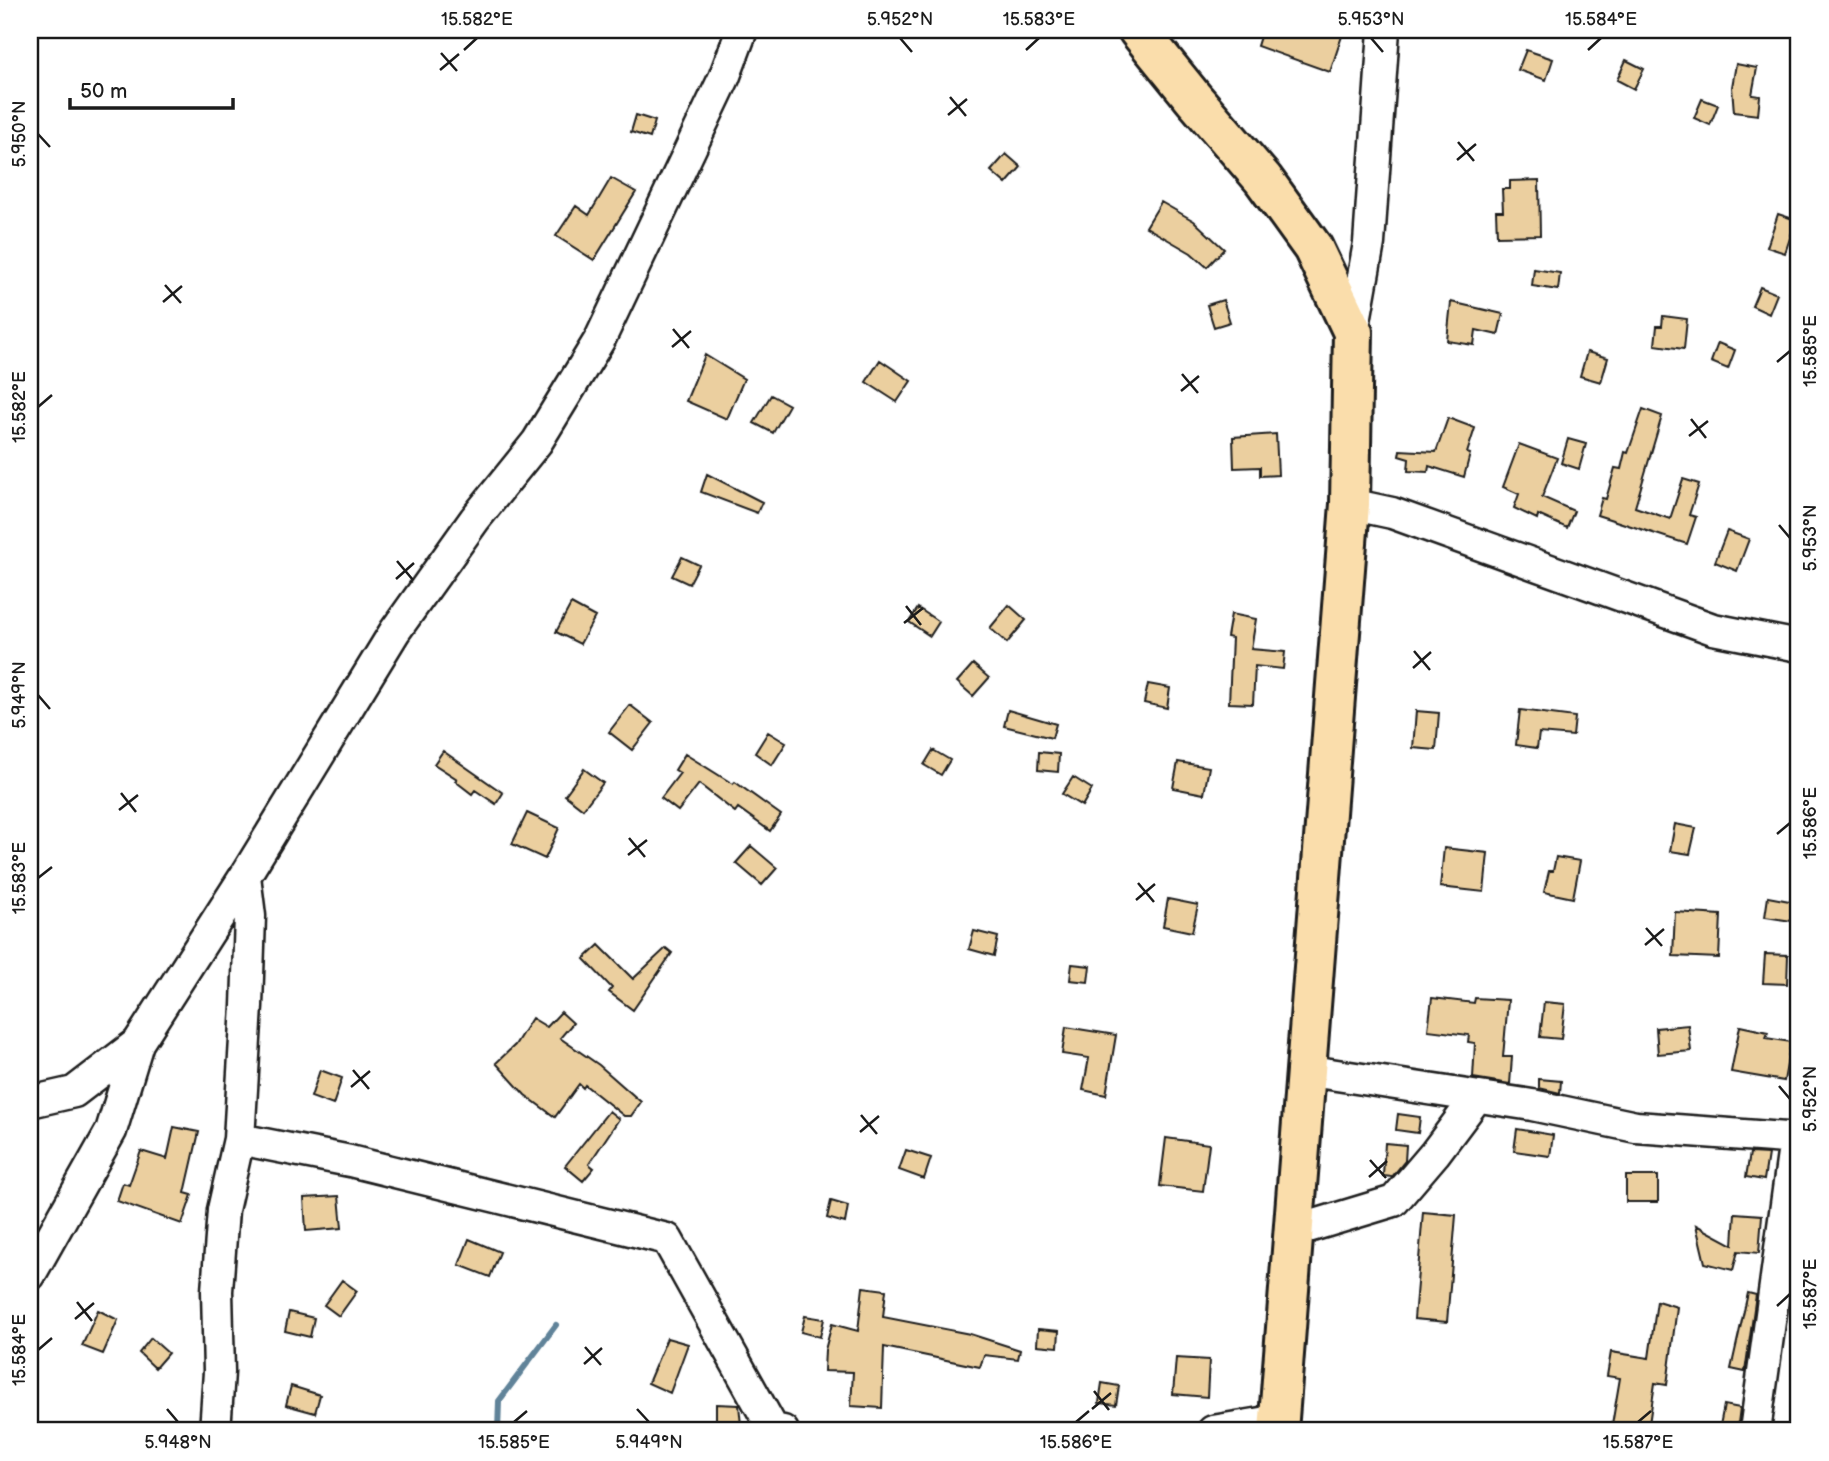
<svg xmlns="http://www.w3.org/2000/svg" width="1829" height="1461" font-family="'Balsamiq Sans',sans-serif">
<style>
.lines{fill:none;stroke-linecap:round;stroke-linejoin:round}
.stream{stroke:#608399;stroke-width:6}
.building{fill:#ebcf9f;stroke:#1c1c1c;stroke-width:2}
.minor-casing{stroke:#1c1c1c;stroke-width:35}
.major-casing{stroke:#1c1c1c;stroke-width:44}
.minor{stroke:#fff;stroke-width:30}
.major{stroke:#faddab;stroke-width:38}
.ticks{fill:none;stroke:#1c1c1c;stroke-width:2.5}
.neatline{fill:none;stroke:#1c1c1c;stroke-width:2.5}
.ticks-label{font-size:18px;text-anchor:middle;fill:#1c1c1c}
</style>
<rect width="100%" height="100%" fill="#fff"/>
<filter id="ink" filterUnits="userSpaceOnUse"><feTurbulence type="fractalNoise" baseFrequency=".0143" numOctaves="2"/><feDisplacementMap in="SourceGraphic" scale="14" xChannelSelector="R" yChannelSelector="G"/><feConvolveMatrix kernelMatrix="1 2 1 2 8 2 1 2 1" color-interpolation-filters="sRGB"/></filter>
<g filter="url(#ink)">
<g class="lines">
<path class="stream" d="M498 1431 499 1401 556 1325"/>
</g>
<path class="building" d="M1262 30H1344L1330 72 1257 46Z
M1526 50 1553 59 1546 80 1518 70Z
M1626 60 1644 69 1634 89 1617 80Z
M1736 64 1757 68 1752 95 1760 96 1758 115 1734 112 1732 87Z
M1702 99 1718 105 1710 125 1694 118Z
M636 115 655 121 650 138 631 132Z
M1006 154 1021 167 1006 184 991 171Z
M611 178 636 192 594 260 556 236 576 206 589 215Z
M1539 180 1540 235 1497 236 1496 211H1503L1502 189H1510V181Z
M1161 202 1194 221 1224 249 1207 267 1191 253 1146 227Z
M1778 214 1796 220 1785 253 1767 247Z
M1534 269 1560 273 1558 290 1532 286Z
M1760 287 1777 294 1769 314 1752 306Z
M1223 300 1230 322 1214 327 1207 305Z
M1451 302 1503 314 1498 335 1476 330 1474 345 1447 341Z
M1663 316 1687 319 1684 349 1655 345 1657 326H1662Z
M1718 343 1735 350 1728 369 1711 362Z
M1587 352 1608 358 1601 382 1580 376Z
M705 355 744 379 727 419 686 401Z
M880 360 911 381 897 402 866 382Z
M771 395 789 405 773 433 754 423Z
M1643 409 1662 416 1635 507 1670 519 1683 479 1699 484 1689 515 1696 517 1687 544 1597 515 1602 498 1606 499 1615 468 1621 469 1625 452 1628 453Z
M1448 418 1475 428 1467 453 1470 454 1464 477 1429 466 1428 472 1408 471 1409 459 1399 456 1400 450 1436 452Z
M1276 434 1278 475 1260 476V467L1234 468 1233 437Z
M1568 439 1586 444 1579 469 1561 463Z
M1519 444 1557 458 1542 497 1574 511 1567 528 1538 515 1537 519 1514 508 1519 494 1503 487Z
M707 474 762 502 757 513 701 492Z
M1727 531 1749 539 1737 571 1715 562Z
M682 557 699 565 689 584 672 576Z
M571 604 595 617 580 644 556 632Z
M1009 605 1026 620 1007 643 990 628Z
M918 608 939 622 930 636 909 622Z
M1231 614 1256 619 1251 649 1285 652 1283 669 1255 666 1253 704 1229 703 1232 638 1227 637Z
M973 664 989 678 973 696 957 682Z
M1148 684 1170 688 1167 708 1144 703Z
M630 705 653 723 632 750 609 732Z
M1008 710 1056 724 1052 738 1004 726Z
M1520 710 1575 717 1573 736 1539 733 1537 748 1516 745Z
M1416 711 1439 713 1436 750 1413 748Z
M768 732 786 743 772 765 755 753Z
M933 750 950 760 941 775 924 765Z
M443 751 503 793 496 804 475 790 472 794 455 781 457 779 434 764Z
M1039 752 1059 754 1058 772 1038 770Z
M685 754 733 784 735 782 781 815 770 831 738 808 735 812 699 784 678 811 661 798 680 773 675 770Z
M1178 762 1209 767 1204 794 1173 788Z
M584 769 603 783 583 809 565 795Z
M1073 777 1092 789 1082 806 1062 794Z
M527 813 559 828 545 859 512 844Z
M1675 824 1696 828 1690 854 1670 851Z
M751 846 777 868 762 885 736 863Z
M1444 848 1488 853 1484 892 1440 887Z
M1556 857 1580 861 1573 898 1544 892 1549 871H1553Z
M1768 897 1795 902 1792 921 1765 917Z
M1168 899 1198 905 1192 932 1163 926Z
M1675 912 1721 915 1719 958 1673 956Z
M974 931 998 937 994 956 969 949Z
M599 945 633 979 666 948 672 953 633 1010 609 992 612 988 584 959Z
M1765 954 1788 955 1787 984 1763 983Z
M1072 964 1090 966 1088 982 1070 980Z
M1432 998 1474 1003 1475 998 1508 1000 1503 1057H1512L1510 1084 1473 1078 1475 1043 1468 1042 1469 1035 1428 1030Z
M1544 1002 1565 1004 1561 1039 1540 1037Z
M561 1012 573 1023 560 1038 599 1065 641 1102 631 1116H624L585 1085 583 1088 579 1084 555 1117 525 1095 496 1063 515 1045 532 1018 547 1027Z
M1688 1025 1691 1051 1658 1054 1656 1028Z
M1740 1026 1768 1032 1766 1038 1791 1042 1784 1081 1731 1072Z
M1066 1027 1116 1035 1106 1095 1083 1090 1089 1058 1062 1054Z
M320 1070 342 1078 333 1105 311 1097Z
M1539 1079 1561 1081 1560 1093 1539 1088Z
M609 1111 619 1119 589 1164 594 1168 583 1181 565 1166Z
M1398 1114 1420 1117 1418 1133 1396 1130Z
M174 1127 199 1132 185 1193 192 1195 182 1224 117 1201 123 1183 129 1185 141 1151 167 1159Z
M1517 1129 1553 1135 1550 1156 1514 1151Z
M1166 1138 1209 1144 1203 1191 1160 1186Z
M1385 1143 1406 1145 1405 1161 1392 1177 1383 1176Z
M906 1150 931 1158 924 1179 899 1170Z
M1750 1153 1768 1154 1764 1180 1746 1177Z
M1626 1176H1658V1202H1626Z
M339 1196 342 1228 306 1231 304 1198Z
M831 1201 848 1206 845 1223 827 1218Z
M1423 1212 1456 1215 1447 1322 1414 1319Z
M1735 1213 1762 1215 1759 1253 1738 1251 1733 1270 1705 1263 1696 1225 1733 1245Z
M469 1239 500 1252 490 1277 459 1265Z
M342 1280 357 1291 339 1316 324 1305Z
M863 1287 886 1290 883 1317 970 1334 1020 1350 1018 1359 984 1355 980 1367 884 1347 882 1408 851 1406 853 1372 824 1371 825 1350 832 1324 858 1331Z
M1748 1293 1756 1295 1745 1372 1731 1369Z
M1657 1301 1677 1307 1667 1385 1655 1383 1648 1431H1611L1620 1378 1607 1376 1611 1352 1649 1358Z
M98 1310 118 1320 103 1354 82 1346Z
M289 1312 314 1318 310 1337 285 1331Z
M805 1316 824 1319 820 1337 801 1332Z
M1038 1329 1059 1331 1058 1347 1037 1345Z
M151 1338 168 1353 155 1368 139 1353Z
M667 1338 688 1344 670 1393 648 1383Z
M1176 1358 1209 1360 1207 1397 1173 1394Z
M1102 1383 1119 1386 1116 1405 1099 1403Z
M291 1386 320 1395 315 1413 286 1405Z
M716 1404 739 1405 741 1425H716Z
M1724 1405 1740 1408 1737 1431H1719Z"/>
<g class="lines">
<g class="minor-casing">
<path id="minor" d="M1353 332 1369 243 1384 30
M1350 504 1392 513 1713 629 1799 646
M1304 1070 1532 1105 1636 1127 1799 1139
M30 1102 74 1092 138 1043 245 876 395 631 475 519 537 442 600 339 724 78 742 30
M239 1139 350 1161 667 1239 773 1429 783 1431
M1295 1231 1394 1201 1435 1153 1477 1097
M30 1275 111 1131 138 1043
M215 1431 219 1372 217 1291 223 1210 239 1139 247 1006 250 916 245 876
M1213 1431 1279 1420
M1755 1431 1795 1139"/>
</g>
<g class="major-casing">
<path id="major" d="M1138 30 1194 99 1263 179 1313 248 1353 332 1350 504 1278 1431"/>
</g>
<use href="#minor" class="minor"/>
<use href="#major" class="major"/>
</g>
</g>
<path class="ticks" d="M900 38 912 52M1371 38 1383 52M464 50 477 38M1026 50 1039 38M1588 50 1601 38M441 53 457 71M440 70 459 54M950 97 966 116M948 115 967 99M38 134 50 147M1458 142 1474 161M1457 160 1476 144M165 285 181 303M163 302 182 286M673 329 689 348M672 347 691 331M1777 362 1790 351M1182 374 1198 393M1181 391 1199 376M38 407 52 395M1691 419 1706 438M1689 436 1708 421M1779 525 1790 538M397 561 413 580M396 579 414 563M906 606 921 625M904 623 923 608M1414 651 1430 670M1413 668 1431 652M38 695 50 709M121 793 136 812M119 810 138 795M1777 834 1790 823M629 838 645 857M628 855 647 840M38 878 52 867M1138 883 1154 902M1136 900 1155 884M1646 928 1662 946M1645 945 1664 929M353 1070 369 1089M1779 1086 1790 1099M351 1087 370 1071M861 1115 877 1134M860 1132 879 1116M1370 1160 1386 1178M1369 1177 1387 1161M77 1302 92 1321M1777 1306 1790 1294M75 1319 94 1303M585 1347 601 1365M38 1350 52 1338M584 1364 602 1348M1094 1391 1109 1410M167 1409 178 1422M637 1409 649 1422M1092 1409 1111 1393M514 1422 527 1411M1076 1422 1089 1411M1638 1422 1651 1411"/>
<rect width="1829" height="1461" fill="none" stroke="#fff" stroke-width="77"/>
<path d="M70 98v10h163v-10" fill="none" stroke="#1c1c1c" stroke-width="3.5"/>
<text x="80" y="98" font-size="21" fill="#1c1c1c" stroke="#ffffff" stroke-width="5" paint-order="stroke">50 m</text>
<rect x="38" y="38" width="1752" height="1384" class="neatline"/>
<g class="ticks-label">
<text x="477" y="25">15.582°E</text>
<text x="900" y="25">5.952°N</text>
<text x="1039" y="25">15.583°E</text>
<text x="1371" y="25">5.953°N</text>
<text x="1601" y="25">15.584°E</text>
<text transform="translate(19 134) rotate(-90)" y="6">5.950°N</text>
<text transform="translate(1810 351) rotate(-90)" y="6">15.585°E</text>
<text transform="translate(19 407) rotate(-90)" y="6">15.582°E</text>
<text transform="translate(1810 538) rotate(-90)" y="6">5.953°N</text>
<text transform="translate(19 695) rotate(-90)" y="6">5.949°N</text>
<text transform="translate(1810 823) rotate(-90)" y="6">15.586°E</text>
<text transform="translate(19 878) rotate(-90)" y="6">15.583°E</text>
<text transform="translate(1810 1099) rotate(-90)" y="6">5.952°N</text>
<text transform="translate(1810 1294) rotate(-90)" y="6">15.587°E</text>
<text transform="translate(19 1350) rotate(-90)" y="6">15.584°E</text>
<text x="178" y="1448">5.948°N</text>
<text x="514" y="1448">15.585°E</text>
<text x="649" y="1448">5.949°N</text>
<text x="1076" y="1448">15.586°E</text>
<text x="1638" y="1448">15.587°E</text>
</g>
</svg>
